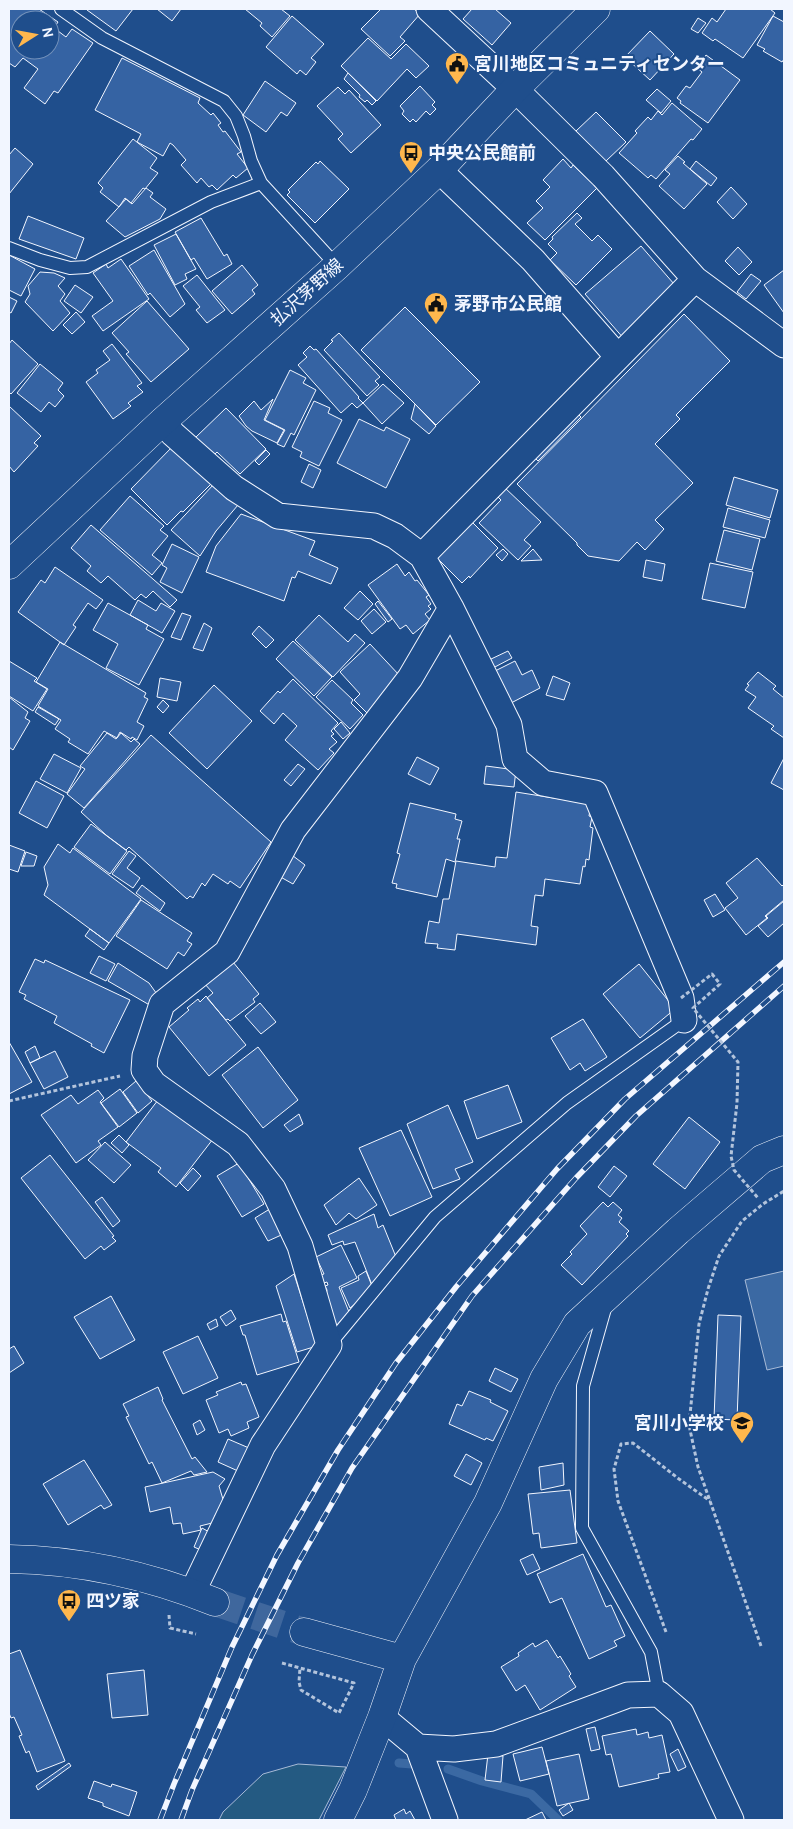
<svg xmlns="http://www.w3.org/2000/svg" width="793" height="1829" font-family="Cabin,'Noto Sans JP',sans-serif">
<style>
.green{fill:#245a82;stroke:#a8bbd7}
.water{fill:#3b69a3;stroke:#a8bbd7}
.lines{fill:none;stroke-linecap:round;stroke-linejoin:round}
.stream{stroke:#3b69a3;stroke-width:9}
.building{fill:#3563a3;stroke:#f2f6ff;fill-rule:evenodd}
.tertiary-tunnel{stroke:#3f679d;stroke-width:28;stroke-dasharray:28 14;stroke-linecap:butt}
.service-casing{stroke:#f2f6ff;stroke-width:14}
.minor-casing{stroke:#f2f6ff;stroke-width:27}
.tertiary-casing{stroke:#f2f6ff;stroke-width:29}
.secondary-casing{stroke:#f2f6ff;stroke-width:29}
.path{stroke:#b3c4dc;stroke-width:3;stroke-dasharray:4 2.5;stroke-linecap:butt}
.service{stroke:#1f4e8c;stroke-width:12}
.minor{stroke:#1f4e8c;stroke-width:25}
.tertiary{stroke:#1f4e8c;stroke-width:28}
.secondary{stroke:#1f4e8c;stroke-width:28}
.rail-casing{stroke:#f2f6ff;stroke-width:5.5}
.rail{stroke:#1f4e8c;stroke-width:4;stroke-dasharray:11;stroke-linecap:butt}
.path-bridge{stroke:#b3c4dc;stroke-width:3;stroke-dasharray:4 2.5;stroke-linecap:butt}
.labels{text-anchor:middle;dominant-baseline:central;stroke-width:4;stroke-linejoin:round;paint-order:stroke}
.poi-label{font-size:18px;font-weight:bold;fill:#f2f6ff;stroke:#1f4e8c;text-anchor:start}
.street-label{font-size:18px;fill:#f2f6ff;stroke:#1f4e8c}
</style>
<rect width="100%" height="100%" fill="#1f4e8c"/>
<path class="green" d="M298 1764 346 1767 319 1820H219L223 1812 263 1774Z"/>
<path class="water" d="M784 1271V1366L767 1370 745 1280Z"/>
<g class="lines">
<path class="stream" d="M399 1763 412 1764
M448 1769 482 1781 531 1794 558 1820"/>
</g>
<path class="building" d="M9 9H39L58 22 54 28 66 37 72 29 93 43 58 93 54 91 45 104 24 88 38 69 23 58 15 67 9 63ZM20 20H50V50H20Z
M88 9H133L116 31 87 10Z
M157 9H181L172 21Z
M245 9H281L290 16 272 37 260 26 262 23Z
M381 9H414L420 14 400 37 405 41 390 56 361 29Z
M472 9H495L511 23 492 45 463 19Z
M726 9H770L775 13 743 58 715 39 713 41 702 33 712 18 717 22Z
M292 16 324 44 311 58 316 62 306 75 300 70 297 74 266 47Z
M773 16 784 22V59L782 62 763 51 765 49 757 45Z
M698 18 706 23 698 33 691 29Z
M650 31 674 54 650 80 625 57Z
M368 38 391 59 406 44 429 66 416 78 407 69 377 101 341 66Z
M706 55 740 80 708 123 680 103 681 101 677 98 686 86 690 88 702 72 697 68Z
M122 58 200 98 198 103 211 115 213 113 221 123 218 125 223 132 225 131 241 152 237 154 248 168 236 178 233 175 217 190 212 185 209 187 201 178 197 183 181 165 186 160 173 145 170 143 163 156 137 142 141 134 95 110Z
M348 73 376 101 372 105 367 100 365 102 359 97 360 95 344 79Z
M265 81 296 103 287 116 281 112 266 132 243 115Z
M420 86 435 102 432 105 436 109 430 115 426 111 416 122 413 119 410 122 402 114 404 111 400 106Z
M338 87 345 94 349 90 381 125 351 153 338 139 343 134 317 106Z
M657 89 671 101 661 113 646 100Z
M672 103 702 129 693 140 691 139 656 179 651 175 648 178 619 153 637 133 635 131 648 117 651 120 658 111 662 115Z
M596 112 626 142 606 161 576 131Z
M133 139 157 158 150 168 158 173 145 189 143 188 131 203 125 198 119 207 100 192 103 188 98 183Z
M15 148 33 164 9 194V155Z
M678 156 685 162 683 163 707 184 684 209 659 186 670 174 665 170Z
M563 159 571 168 573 165 597 188 545 240 527 223 543 208 536 201 550 187 543 180Z
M320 161 349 189 315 223 287 195 290 192 288 190 316 162 318 164Z
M696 161 717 178 711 186 690 169Z
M731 187 747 204 733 219 717 202Z
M146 188 153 193 150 197 166 209 160 219 125 237 106 221 126 199 132 204Z
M577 213 582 218 575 224 592 241 598 235 612 249 576 285 550 260 557 253 548 244 553 239 552 237Z
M28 216 84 238 76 259 19 239Z
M201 218 224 256 227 254 232 264 207 279 194 258 191 260 175 232Z
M176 234 196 269 185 274 187 279 175 285 154 245Z
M641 246 681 292 625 340 585 294Z
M738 247 752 262 739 275 725 261Z
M154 250 185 304 170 317 150 293 148 295 129 266Z
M9 255 35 269 21 296 9 290Z
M121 259 149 299 103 331 92 316 113 301 93 273 106 264 108 268Z
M242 265 258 285 252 290 255 294 232 314 212 291Z
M784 270V313L764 285Z
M40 272 54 273 65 278 58 286 65 294 60 301 70 313 53 331 25 302 30 294 28 286Z
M751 274 761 281 746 299 737 292Z
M197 275 225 310 207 323 196 310 200 307 183 286Z
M75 285 93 297 81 313 64 301Z
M9 297 17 301 11 313 9 312Z
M147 301 189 349 151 382 126 354 129 352 112 333Z
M405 307 480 382 436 425 361 350Z
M76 312 85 322 72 334 63 325Z
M684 314 730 361 676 415 680 419 655 444 693 483 655 520 664 529 645 550 637 542 619 561 588 556 577 545V543L517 484Z
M339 333 380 377 375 381 379 385 367 396 324 350 333 341 331 340Z
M12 340 38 364 11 394 9 392V344Z
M112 344 142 383 137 386 143 392 128 403 131 406 113 419 86 382 98 373 96 370 110 360 103 351Z
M310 346 314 350 316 349 359 397 358 398 363 403 357 408 352 403 341 413 298 365 307 357 303 353Z
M40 364 63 383 58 390 64 396 55 407 49 402 41 412 17 393Z
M290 370 306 378 303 383 316 390 294 435 291 433 284 447 277 444 285 430 265 420Z
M383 384 404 403 382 424 363 403Z
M273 399 264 420 284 430 277 443 252 431 246 426 239 416 254 401 261 410Z
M314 401 330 408 328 413 342 420 319 466 300 457 302 452 292 447Z
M415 404 436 426 429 434 411 419Z
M9 406 41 436 34 443 38 446 14 472 9 466Z
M226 408 266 449 240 474 217 452 214 455 195 438Z
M575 411 581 417 538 461 532 455Z
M359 419 384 431 386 427 410 439 386 488 337 463Z
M174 445 212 483 183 512 181 511 167 525 131 489Z
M266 450 270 454 259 465 255 461Z
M309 464 321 470 313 488 301 482Z
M734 477 778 490 770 518 726 505Z
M214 484 238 505 216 531 200 556 171 530Z
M504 487 541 522 524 540 531 546 518 560 479 523 501 500 496 495Z
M130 496 164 526 160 530 168 536 152 555 162 563 152 575 100 530Z
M728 508 770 520 765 538 723 527Z
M241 514 315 541 309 555 338 568 331 584 298 571 295 578 292 577 284 601 206 572 216 546Z
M469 519 498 548 470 578 469 576 462 583 434 555Z
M91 525 177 600 170 607 153 591 146 598 141 594 135 600 108 576 101 583 87 571 91 566 71 548Z
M724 530 760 539 752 570 716 561Z
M172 544 199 557 182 593 160 582 167 568 162 565Z
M503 549 508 554 502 561 496 555Z
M533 549 542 560 521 561Z
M646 560 665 564 662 581 643 577Z
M710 563 753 572 745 608 702 599Z
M397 564 405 576 409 572 415 581 417 580 429 595 426 597 431 604 428 606 431 609 425 614 430 620 413 634 406 625 400 629 368 585Z
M55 567 103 600 96 609 88 603 73 625 76 627 64 645 18 612 41 580 45 583Z
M360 591 373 604 358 620 344 608Z
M138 600 156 611 161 603 175 611 162 633 130 615Z
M378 601 392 619 388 622 375 604Z
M108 603 148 625 146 629 164 639 139 685 106 668 118 644 93 630Z
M374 609 386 622 372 634 361 621Z
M182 613 191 616 181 640 171 637Z
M319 615 348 642 355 634 365 643 333 677 295 640Z
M204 623 212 628 203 651 193 648Z
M259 626 274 640 266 648 252 634Z
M293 641 332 677 314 696 276 659Z
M60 642 146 693 144 697 148 699 137 722 144 726 137 740 132 737 131 739 120 732 117 738 104 731 88 754 68 742 70 739 55 729 61 720 38 706 48 689 36 682Z
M370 644 400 676 368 714 354 700 360 694 340 672Z
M508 651 512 658 493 668 489 660Z
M9 661 37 678 34 681 47 689 33 711 9 696Z
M515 661 522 675 532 670 540 688 511 703 495 671Z
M758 672 776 686 773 689 784 698V738L771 729 774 726 748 708 756 697 745 690 749 685 747 684Z
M553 676 570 683 564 700 546 695Z
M160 678 181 682 177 701 157 697Z
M293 679 338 723 331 731 334 734 331 736 337 742 329 749 334 753 318 770 285 740 297 726 283 713 274 724 260 711 278 691 280 693Z
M332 680 353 700 351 703 363 715 350 729 316 697Z
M214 685 252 721 207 769 169 733Z
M9 697 28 712 25 718 30 721 13 750 9 747Z
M163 700 169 706 163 713 157 707Z
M38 707 59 719 55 725 35 712Z
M341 722 350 733 343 739 334 729Z
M107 733 116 739 121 733 131 742 134 739 140 744 84 808 67 794 85 769 80 766Z
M151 735 271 842 240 888 230 881 228 884 213 874 205 886 202 883 193 898 190 896 187 899 129 847 126 850 106 835 81 812Z
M54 754 81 768 67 793 40 779Z
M417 757 439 768 430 785 408 774Z
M784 758V790L771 783Z
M298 764 305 769 291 786 284 780Z
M486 766 516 770 514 787 484 784Z
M36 781 64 796 47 828 19 813Z
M516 792 591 804 589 816 592 817 590 827 593 828 589 860 586 859 585 867 583 866 580 884 545 879 543 896 535 895 531 926 538 927 536 945 457 934 455 950 437 948 438 944 425 943 429 921 439 923 443 899H449L456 861 495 867 496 857 507 858Z
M410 803 456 814 455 819 462 821 457 839H460L455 862 446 859 437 897 396 888 397 884 392 883 400 854 397 853Z
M91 824 127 851 110 874 74 847Z
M58 844 70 853 73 848 141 899 109 943 44 895 48 885 44 867Z
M9 845 25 851 18 872 9 869Z
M284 849 305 865 293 884 277 875Z
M129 851 136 856 127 868 140 878 133 888 112 874Z
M26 852 37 856 34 866H21Z
M757 858 782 886 784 884V900L765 916 767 918 746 935 725 908 738 898 726 883Z
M142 885 165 903 160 911 136 893Z
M715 894 725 910 713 917 704 900Z
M141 900 192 933 187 941 192 944 184 956 178 952 167 969 116 936Z
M784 901V923L768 937 758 926 768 918 766 916Z
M90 929 109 943 104 950 85 936Z
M99 956 115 964 106 981 90 973Z
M35 959 44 963 45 960 130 1000 104 1053 91 1046 92 1044 54 1023 57 1016 24 999 26 995 19 992Z
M233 962 259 994 253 999 255 1002 230 1021 228 1019 226 1020 207 998 213 993 203 982Z
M118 963 149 983 159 997 153 1007 108 981Z
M639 964 675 1009 640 1038 603 994Z
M206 996 246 1045 209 1076 169 1027 189 1010 187 1008 198 999 200 1002Z
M260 1003 276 1022 261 1034 245 1016Z
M583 1019 607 1057 585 1071 580 1063 570 1070 551 1038Z
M9 1042 32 1082 9 1094Z
M35 1046 40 1058 30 1063 25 1052Z
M258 1047 298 1100 263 1128 222 1075Z
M55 1051 68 1077 44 1089 30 1063Z
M136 1081 152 1101 138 1113 123 1092Z
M508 1085 522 1122 477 1139 464 1101Z
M120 1089 137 1113 119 1127 101 1103Z
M98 1090 104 1098 100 1102 118 1127 98 1141 101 1145 76 1163 41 1115 71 1095 78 1104Z
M158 1100 213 1139 176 1187 158 1172 161 1168 126 1142Z
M448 1105 473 1162 455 1169 460 1179 433 1189 407 1124Z
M299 1114 303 1124 290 1132 284 1125Z
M689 1117 720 1142 685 1189 653 1164Z
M401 1130 432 1197 390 1216 359 1148Z
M119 1135 129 1145 122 1153 111 1143Z
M105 1142 131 1165 114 1183 88 1160Z
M50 1155 114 1236 112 1237 116 1241 104 1250 101 1246 85 1259 21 1178Z
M239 1163 264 1204 242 1217 217 1176Z
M614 1166 627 1176 610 1197 598 1187Z
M193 1168 201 1176 188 1191 180 1183Z
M359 1178 377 1205 356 1219 349 1213 336 1225 324 1205Z
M102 1197 120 1221 113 1227 95 1202Z
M603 1202 608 1207 613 1202 622 1210 618 1215 622 1218 619 1222 629 1231 626 1234 628 1236 582 1285 561 1265 572 1254 570 1252 587 1234 580 1226Z
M273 1207 288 1232 268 1241 255 1218Z
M374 1214 378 1228 383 1225 396 1257 372 1285 355 1242 344 1245 343 1241 332 1245 328 1235Z
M341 1245 357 1278 339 1287 349 1312 336 1326 326 1297 327 1290 325 1286 328 1285 327 1282 324 1283 320 1275 324 1274 316 1257Z
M366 1271 372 1286 360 1300 350 1308 341 1288 359 1280 358 1276Z
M294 1274 317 1346 297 1352 276 1286Z
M111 1296 135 1340 100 1359 74 1317Z
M231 1310 236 1319 226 1326 220 1317Z
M281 1314 283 1322 286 1321 299 1362 257 1375 245 1335H243L240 1326Z
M718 1315 741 1316 737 1420 714 1419Z
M216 1319 218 1326 210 1330 207 1324Z
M198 1336 218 1378 183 1394 163 1352Z
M14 1346 24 1363 9 1373V1349Z
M495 1368 518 1379 511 1392 489 1381Z
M241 1382 242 1385 246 1384 259 1417 247 1422 249 1428 231 1436 228 1429 219 1433 206 1400 218 1395 216 1392Z
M158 1387 163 1399 162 1400 192 1459 195 1457 207 1472 194 1475 191 1471 162 1483 152 1462 149 1464 126 1417 129 1416 123 1404Z
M469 1391 491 1400 490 1402 508 1411 493 1441 486 1438 485 1440 449 1424 457 1404 462 1406Z
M200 1420 205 1430 197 1435 193 1424Z
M228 1439 249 1448 238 1471 218 1462Z
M466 1454 482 1463 471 1485 454 1476Z
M84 1460 112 1505 104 1509 101 1505 68 1525 43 1484Z
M563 1463 564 1485 541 1490 539 1467Z
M213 1472 225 1479 219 1486 225 1506 221 1514 215 1515 216 1522 200 1526 201 1530 183 1534 181 1523 173 1524 170 1507 150 1512 145 1487Z
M570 1490 577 1543 541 1548 539 1533 533 1534 528 1494Z
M202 1528 211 1533 203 1551 194 1547Z
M533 1554 540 1569 527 1575 520 1560Z
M583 1554 606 1607 611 1605 625 1636 614 1641 617 1646 589 1659 562 1598 550 1603 537 1574Z
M547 1640 558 1658 560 1656 571 1674 569 1676 576 1687 540 1710 525 1685 516 1691 501 1667 519 1656 518 1653 533 1643 535 1647Z
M20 1650 65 1761 37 1772 29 1751 26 1753 19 1736 22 1735 14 1717 11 1718 9 1713V1654Z
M144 1670 148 1715 112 1718 107 1674Z
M595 1727 600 1749 591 1751 586 1729Z
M636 1729 637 1735 648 1732 649 1738 662 1735 670 1772 658 1774 659 1778 619 1787 611 1754 606 1755 602 1736Z
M542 1747 549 1774 520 1781 513 1754Z
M678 1749 686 1767 678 1771 670 1754Z
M488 1754 503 1756 501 1782 485 1780Z
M579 1754 589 1799 557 1806 546 1761Z
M69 1763 71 1766 38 1790 36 1786Z
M94 1781 111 1787 112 1784 137 1792 129 1816 103 1806V1803L88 1798Z
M569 1803 573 1810 563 1816 559 1810Z
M404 1809 406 1814 410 1811 415 1820H396L394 1815Z
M542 1812 546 1820H525Z"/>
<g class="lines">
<path class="tertiary-tunnel" d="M215 1602 304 1632"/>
<g class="service-casing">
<path id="service" d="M61 9 102 38 224 101 236 116 244 136 251 161 261 183 337 266
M9 248 40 260 70 268 87 267 211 202 261 183
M606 1305 583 1386 582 1528 651 1652 659 1694
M329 1345 435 1217 567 1103 684 1020"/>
</g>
<g class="minor-casing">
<path id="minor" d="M429 9 515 89 603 176 695 279 784 345
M439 170 533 260 618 357
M162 422 173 434 234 488 278 516 374 526 395 536 422 556 451 608 509 725 515 759 543 783 595 793 681 998 684 1020
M422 556 695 279
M192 1593 263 1445 329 1345 300 1246 273 1189 238 1144 154 1084 144 1070 145 1056 162 1004 227 952 293 830 410 678 451 608
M382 1717 418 1747 454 1749 496 1744 628 1695 659 1694 681 1713 731 1820
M418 1747 445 1820"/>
</g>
<g class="tertiary-casing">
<path id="tertiary" d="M9 1559C81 1560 148 1575 215 1602
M304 1632 402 1659
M338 1820 353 1790 382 1717 402 1659 488 1503 544 1379 577 1324 678 1231 762 1159 784 1150"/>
</g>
<g class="secondary-casing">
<path id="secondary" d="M9 565 162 422 337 266 439 170 515 89 596 9"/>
</g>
<path class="path" d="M9 1101 120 1076
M169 1615 170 1628 196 1634
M666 1632 618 1501 614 1469 621 1444 633 1443 679 1479 710 1501
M761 1646 698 1467 689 1425 699 1324 708 1289 719 1256 742 1221 763 1204 784 1191
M282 1663 354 1683 339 1713 301 1690 299 1682 300 1668"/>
<use href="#service" class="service"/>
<use href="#minor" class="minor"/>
<use href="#tertiary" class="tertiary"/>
<use href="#secondary" class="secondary"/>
<g class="rail-casing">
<path id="rail" d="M160 1820 174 1784 232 1647 277 1555 338 1450 396 1363 456 1287 557 1169 625 1099 784 962
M181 1820 192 1790 252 1655 298 1563 352 1468 472 1296 576 1178 636 1116 784 986"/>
</g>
<use href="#rail" class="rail"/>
<path class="path-bridge" d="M681 998 712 974 720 984 693 1008 738 1062 737 1103 731 1156 734 1170 758 1198"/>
</g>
<defs>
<g id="civic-pin" transform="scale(1.25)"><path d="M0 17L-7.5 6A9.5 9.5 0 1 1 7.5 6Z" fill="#ffb74d" stroke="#1f4e8c"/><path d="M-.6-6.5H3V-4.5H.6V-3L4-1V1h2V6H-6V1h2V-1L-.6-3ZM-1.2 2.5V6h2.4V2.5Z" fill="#111"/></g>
<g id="bus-pin" transform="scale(1.25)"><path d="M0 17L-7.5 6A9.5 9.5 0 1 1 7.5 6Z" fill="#ffb74d" stroke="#1f4e8c"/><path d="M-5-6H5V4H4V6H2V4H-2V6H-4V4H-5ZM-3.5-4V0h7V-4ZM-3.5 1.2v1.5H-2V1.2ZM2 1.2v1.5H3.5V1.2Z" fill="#111"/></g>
<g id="school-pin" transform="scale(1.25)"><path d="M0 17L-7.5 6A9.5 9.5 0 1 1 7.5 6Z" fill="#ffb74d" stroke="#1f4e8c"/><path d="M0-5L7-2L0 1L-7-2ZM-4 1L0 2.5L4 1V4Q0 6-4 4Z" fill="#111"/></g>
</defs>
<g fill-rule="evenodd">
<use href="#civic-pin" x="457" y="64"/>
<use href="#bus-pin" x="411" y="153"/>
<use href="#civic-pin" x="436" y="304"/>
<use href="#school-pin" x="742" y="1423"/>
<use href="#bus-pin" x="69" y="1601"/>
</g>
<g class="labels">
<g class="poi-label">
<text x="474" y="64">宮川地区コミュニティセンター</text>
<text x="428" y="153">中央公民館前</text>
<text x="454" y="304">茅野市公民館</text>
<text x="724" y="1423" text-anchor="end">宮川小学校</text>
<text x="86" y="1601">四ツ家</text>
</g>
<g class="street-label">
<text transform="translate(307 292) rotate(-42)">払沢茅野線</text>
</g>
</g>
<rect width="793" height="1829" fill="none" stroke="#f2f6ff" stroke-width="20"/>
<g transform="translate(35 35) rotate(79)"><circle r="24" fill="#1f4e8c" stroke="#7391ba"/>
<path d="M0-4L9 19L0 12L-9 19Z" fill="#ffb74d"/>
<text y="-8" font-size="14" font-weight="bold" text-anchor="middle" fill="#f2f6ff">N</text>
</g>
</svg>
